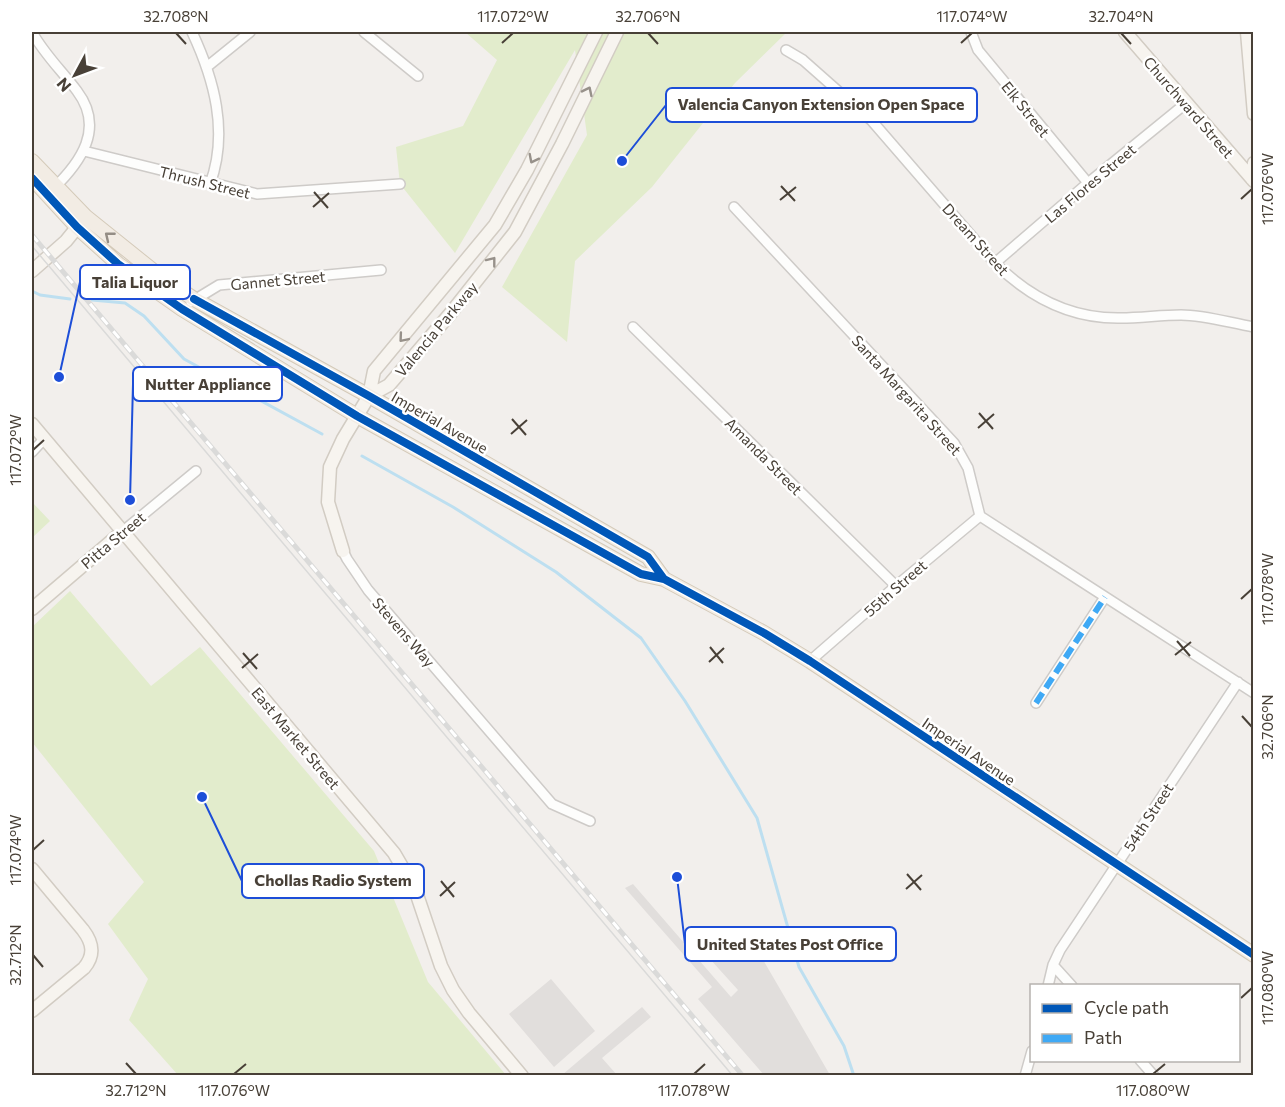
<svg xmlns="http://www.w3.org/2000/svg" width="1285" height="1107" font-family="Commissioner,sans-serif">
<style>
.green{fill:#e2eccc}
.parking{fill:#e1dedc}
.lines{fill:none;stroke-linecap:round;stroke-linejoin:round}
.stream{stroke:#bddff0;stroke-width:3}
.street-casing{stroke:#cecbc8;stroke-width:12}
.secondary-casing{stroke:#d2ccc3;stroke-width:15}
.primary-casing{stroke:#d4cab9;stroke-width:16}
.street{stroke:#fdfdfc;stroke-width:9}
.secondary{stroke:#f7f4ef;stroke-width:12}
.primary{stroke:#f2ece4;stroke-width:14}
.tram{stroke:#dadad9;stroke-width:1.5}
.rail-casing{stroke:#dadad9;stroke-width:5}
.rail{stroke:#fff;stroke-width:3;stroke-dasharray:9;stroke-linecap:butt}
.quiet{stroke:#3fa9f5;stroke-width:6;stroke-dasharray:12 6;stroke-linecap:butt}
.cycleway-casing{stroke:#fff;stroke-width:11}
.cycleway{stroke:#0057b8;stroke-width:8}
.oneway{stroke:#97918a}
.oneway2{stroke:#948d85}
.ticks{fill:none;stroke:#484037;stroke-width:2}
.labels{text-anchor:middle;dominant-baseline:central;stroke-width:5;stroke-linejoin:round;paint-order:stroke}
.street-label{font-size:15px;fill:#484037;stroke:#fff}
.leader{fill:none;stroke:#1d4ed8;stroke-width:2}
.callout-dot{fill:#1d4ed8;stroke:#fff;stroke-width:2}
.callout{fill:#fff;stroke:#1d4ed8;stroke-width:2}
.callout-label{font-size:16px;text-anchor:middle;font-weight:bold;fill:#484037}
.neatline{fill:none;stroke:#484037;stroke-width:2}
.ticks-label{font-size:15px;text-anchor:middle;fill:#484037}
</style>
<rect width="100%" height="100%" fill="#f2efec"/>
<path class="green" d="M465 32H787L735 83 652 187 575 261 567 342 502 287 587 135 575 50 455 253 400 184 396 147 463 126 497 60Z
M32 502 50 521 32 538Z
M70 591 151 686 200 647 374 851 428 982 506 1075H178L129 1020 148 979 108 924 144 882 32 742V627Z"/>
<path class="parking" d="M633 884 731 997 738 990 700 948 720 930 748 960 758 951 830 1075H764L698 999 712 987 625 888Z
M551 979 595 1031 554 1067 509 1014Z
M642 1007 651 1017 602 1058 617 1075H562Z"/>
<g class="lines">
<path class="stream" d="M32 291 40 295 70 299
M92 300 125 303 144 316 184 359 322 434
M362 456 453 507 556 572 641 638 685 701 757 818 799 967 844 1046 854 1076"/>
<g class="street-casing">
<path id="street" d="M32 32C44 54 62 71 77 91 105 128 81 162 53 189
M192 32C214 79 229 132 210 184
M364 32 418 76
M971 32 978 50 1088 183
M786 50 803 60 872 121 995 263C1030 298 1071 319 1121 318 1141 318 1161 315 1181 315 1205 315 1230 323 1254 327
M208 66 250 32
M84 151 257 194 400 184
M734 207 954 443 968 468 980 516 1254 693
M995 263 1088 183 1185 104
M191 302 219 285 381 270
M633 327 896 586
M32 452 44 439
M122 532 196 471
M343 551 347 559 368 590 552 804 590 821
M810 661 896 586 980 516
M1036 703 1105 597
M1053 965 1072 986
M1048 986 1053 965 1060 950 1238 682
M1140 1060 1154 1076
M1025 1076 1032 1051"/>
</g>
<g class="secondary-casing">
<path id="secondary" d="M1125 32 1254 181
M1247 32 1254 114
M1252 179 1254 163
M32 271 66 241 83 220
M369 396 389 385 450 314 515 232 562 144 617 32
M32 424 394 853 415 889 441 966 453 990 469 1013 522 1076
M343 551 328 502 330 467 343 439 369 396 374 371 495 225 527 170 596 32
M32 609 122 532
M32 869 83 930C93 943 95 955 84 968L32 1011"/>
</g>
<g class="primary-casing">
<path id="primary" d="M32 161 86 217 162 278 194 299 369 396 648 557 664 579
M32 178 77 227 118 264 182 309 357 416 641 574 664 579 764 633 810 661 1254 955"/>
</g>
<use href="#street" class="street"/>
<use href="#secondary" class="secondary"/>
<use href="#primary" class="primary"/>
<path class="tram" d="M32 246 733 1076"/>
<g class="rail-casing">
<path id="rail" d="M32 235 743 1076"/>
</g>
<use href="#rail" class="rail"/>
<path class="quiet" d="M1036 703 1105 597"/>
<g class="cycleway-casing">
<path id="cycleway" d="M32 178 77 227 118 264 182 309 357 416 641 574 664 579 764 633 810 661 1254 955
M194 299 369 396 648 557 664 579"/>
</g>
<use href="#cycleway" class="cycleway"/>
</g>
<defs><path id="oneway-chevron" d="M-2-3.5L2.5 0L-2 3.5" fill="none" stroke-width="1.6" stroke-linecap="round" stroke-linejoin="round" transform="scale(1.5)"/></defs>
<g class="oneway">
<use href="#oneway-chevron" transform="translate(588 91) rotate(-64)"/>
<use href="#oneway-chevron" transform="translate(533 159) rotate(117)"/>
<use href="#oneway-chevron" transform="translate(492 261) rotate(-52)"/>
<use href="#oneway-chevron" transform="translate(403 338) rotate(130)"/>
</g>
<use class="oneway2" href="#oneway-chevron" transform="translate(109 236) rotate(-141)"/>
<path class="ticks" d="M176 33 186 44M648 33 658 44M1121 33 1131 44M502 43 513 33M961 43 972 33M781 186 795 201M314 192 328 208M1241 199 1252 189M780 200 796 187M313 207 329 193M979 413 993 429M512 419 526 435M978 428 994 414M511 434 527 420M33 450 44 440M1241 599 1252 589M1177 641 1190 656M710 647 723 663M243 653 257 669M1175 655 1191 642M709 662 724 648M242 668 258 654M1242 716 1252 727M33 850 44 840M907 874 921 890M441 881 454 897M906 889 922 875M440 896 455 882M33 955 43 967M1241 998 1252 988M126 1063 136 1074M234 1074 246 1064M694 1074 705 1064M1153 1074 1165 1064"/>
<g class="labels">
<g class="street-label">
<text transform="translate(1189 107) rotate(49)">Churchward Street</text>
<text transform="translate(1026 109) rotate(51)">Elk Street</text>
<text transform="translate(205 182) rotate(14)">Thrush Street</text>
<text transform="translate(1090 183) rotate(-40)">Las Flores Street</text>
<text transform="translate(976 239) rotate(48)">Dream Street</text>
<text transform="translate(278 280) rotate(-5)">Gannet Street</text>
<text transform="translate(436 329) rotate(-50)">Valencia Parkway</text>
<text transform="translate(907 395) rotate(48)">Santa Margarita Street</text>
<text transform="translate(440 422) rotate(30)">Imperial Avenue</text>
<text transform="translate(764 456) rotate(45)">Amanda Street</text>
<text transform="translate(113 540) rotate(-40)">Pitta Street</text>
<text transform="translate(895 588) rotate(-41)">55th Street</text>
<text transform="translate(404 632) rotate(49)">Stevens Way</text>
<text transform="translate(296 738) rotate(50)">East Market Street</text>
<text transform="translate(969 751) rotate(34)">Imperial Avenue</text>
<text transform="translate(1148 817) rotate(-57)">54th Street</text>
</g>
</g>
<path class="leader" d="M622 161L666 105M59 377L80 282M130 500L133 384M202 797L242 881M677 877L685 944"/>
<g class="callout-dot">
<circle cx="622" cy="161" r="6"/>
<circle cx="59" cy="377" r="6"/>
<circle cx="130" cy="500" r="6"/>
<circle cx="202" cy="797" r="6"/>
<circle cx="677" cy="877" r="6"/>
</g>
<g class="callout">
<rect x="666" y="88" width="311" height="34" rx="6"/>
<rect x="80" y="265" width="110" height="34" rx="6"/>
<rect x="133" y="367" width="149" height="34" rx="6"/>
<rect x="242" y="864" width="182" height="34" rx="6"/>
<rect x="685" y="927" width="211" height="34" rx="6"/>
</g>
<g class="callout-label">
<text x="821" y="110">Valencia Canyon Extension Open Space</text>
<text x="135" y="288">Talia Liquor</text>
<text x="208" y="390">Nutter Appliance</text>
<text x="333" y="886">Chollas Radio System</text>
<text x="790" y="950">United States Post Office</text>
</g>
<rect width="1285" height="1107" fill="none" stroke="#ffffff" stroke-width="66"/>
<rect x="1030" y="984" width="210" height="78" fill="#ffffff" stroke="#b6b3af" stroke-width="1.5"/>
<rect x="1042" y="1004" width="30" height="9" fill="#0057b8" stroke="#b6b3af" stroke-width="1.5"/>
<text x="1084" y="1014" font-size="18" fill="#484037">Cycle path</text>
<rect x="1042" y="1034" width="30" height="9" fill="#3fa9f5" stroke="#b6b3af" stroke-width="1.5"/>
<text x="1084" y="1044" font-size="18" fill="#484037">Path</text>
<g transform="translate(75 75) rotate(229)" stroke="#ffffff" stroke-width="4.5" paint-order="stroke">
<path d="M0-4.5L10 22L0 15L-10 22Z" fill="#484037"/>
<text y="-9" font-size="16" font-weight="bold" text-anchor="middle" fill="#484037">N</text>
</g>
<rect x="33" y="33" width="1219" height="1041" class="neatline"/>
<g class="ticks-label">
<text x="176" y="22">32.708°N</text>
<text x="513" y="22">117.072°W</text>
<text x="648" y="22">32.706°N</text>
<text x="972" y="22">117.074°W</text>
<text x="1121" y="22">32.704°N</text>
<text transform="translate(1268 189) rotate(-90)" y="5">117.076°W</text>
<text transform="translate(16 450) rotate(-90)" y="5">117.072°W</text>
<text transform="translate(1268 589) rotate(-90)" y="5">117.078°W</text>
<text transform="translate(1268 727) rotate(-90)" y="5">32.706°N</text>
<text transform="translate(16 850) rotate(-90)" y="5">117.074°W</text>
<text transform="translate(16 955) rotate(-90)" y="5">32.712°N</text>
<text transform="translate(1268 988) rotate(-90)" y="5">117.080°W</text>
<text x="136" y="1096">32.712°N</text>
<text x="234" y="1096">117.076°W</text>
<text x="694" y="1096">117.078°W</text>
<text x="1153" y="1096">117.080°W</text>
</g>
</svg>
